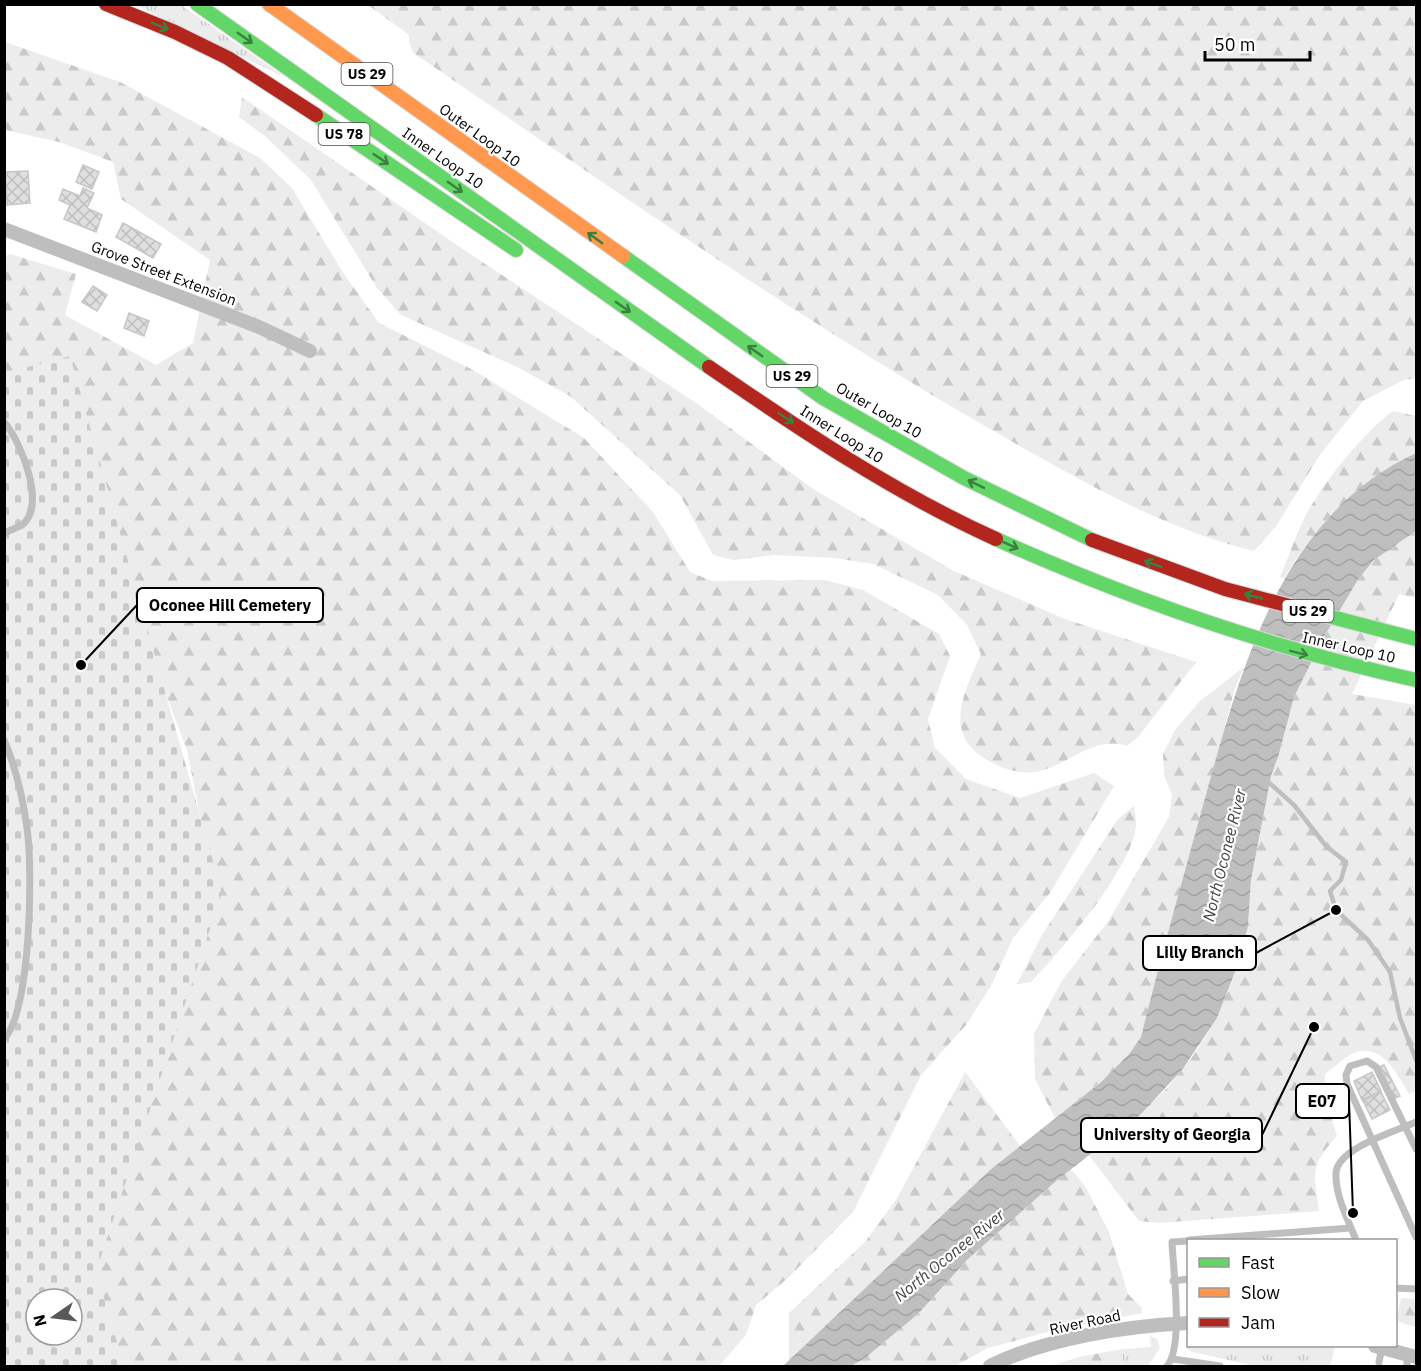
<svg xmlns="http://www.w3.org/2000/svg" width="1421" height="1371" font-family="'IBM Plex Sans',sans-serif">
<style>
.grass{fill:url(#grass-tufts)}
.forest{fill:url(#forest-firs);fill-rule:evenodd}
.cemetery{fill:url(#cemetery-stones);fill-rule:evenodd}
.water{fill:url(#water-waves)}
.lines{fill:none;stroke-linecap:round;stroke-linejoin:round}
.stream{stroke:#bfbfbf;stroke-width:4.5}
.building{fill:url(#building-cross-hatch);stroke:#c7c7c7;stroke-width:1.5}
.fast-casing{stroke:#dbdbdb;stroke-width:16}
.slow-casing{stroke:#dbdbdb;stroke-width:16}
.jam-casing{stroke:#dbdbdb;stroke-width:16}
.lane{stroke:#bebebe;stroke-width:7}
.street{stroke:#bebebe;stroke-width:14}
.fast{stroke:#63d668;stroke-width:14}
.slow{stroke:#ff974d;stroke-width:14}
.jam{stroke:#b3261e;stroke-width:14}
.oneway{stroke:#3b803e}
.labels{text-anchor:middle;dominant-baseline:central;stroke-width:4.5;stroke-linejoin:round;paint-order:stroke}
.shield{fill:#fff;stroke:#4c4c4c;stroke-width:1.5}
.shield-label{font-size:14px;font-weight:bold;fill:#000}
.street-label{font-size:15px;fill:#000;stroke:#fff}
.water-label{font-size:16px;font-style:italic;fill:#444;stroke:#fff}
.leader{fill:none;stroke:#000;stroke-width:2}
.callout-dot{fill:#000;stroke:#fff;stroke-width:2}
.callout{fill:#fff;stroke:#000;stroke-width:2}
.callout-label{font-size:16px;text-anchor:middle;font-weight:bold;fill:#000}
</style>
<defs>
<pattern id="grass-tufts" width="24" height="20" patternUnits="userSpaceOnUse" patternTransform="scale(1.5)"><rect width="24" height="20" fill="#ececec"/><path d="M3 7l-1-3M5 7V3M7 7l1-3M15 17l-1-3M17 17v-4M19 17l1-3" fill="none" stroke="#c9c9c9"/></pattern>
<pattern id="forest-firs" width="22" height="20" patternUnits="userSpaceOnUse" patternTransform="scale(1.5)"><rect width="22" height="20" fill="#ececec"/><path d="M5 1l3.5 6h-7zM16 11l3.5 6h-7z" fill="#c9c9c9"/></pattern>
<pattern id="cemetery-stones" width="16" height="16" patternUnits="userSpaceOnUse" patternTransform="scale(1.5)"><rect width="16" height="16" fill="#ececec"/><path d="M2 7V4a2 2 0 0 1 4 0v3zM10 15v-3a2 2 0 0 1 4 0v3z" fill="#c9c9c9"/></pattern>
<pattern id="water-waves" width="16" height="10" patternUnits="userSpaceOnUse" patternTransform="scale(1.5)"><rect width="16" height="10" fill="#bfbfbf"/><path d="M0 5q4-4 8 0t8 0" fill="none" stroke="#a2a2a2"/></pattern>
<pattern id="building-cross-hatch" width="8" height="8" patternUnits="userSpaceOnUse" patternTransform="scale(1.5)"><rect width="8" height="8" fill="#dfdfdf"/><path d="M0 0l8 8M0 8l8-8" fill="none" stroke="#bebebe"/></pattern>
</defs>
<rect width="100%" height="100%" fill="#fff"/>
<path class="grass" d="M135 5H181L288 79Z
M1150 1336 1157 1339 1160 1348 1148 1366H1119L1123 1362V1349L1151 1347Z
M1188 1339V1346H1335L1330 1366H1255L1192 1352 1186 1348Z"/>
<path class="forest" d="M368 5H1416V378L1404 380 1363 401 1319 456 1277 525 1254 551C1158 528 1064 471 978 422 783 309 598 179 412 52L408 34Z
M5 42 120 82 260 158 291 187 344 274 379 323 473 370 584 438 653 512 690 572 712 581 825 580 863 590 939 634 950 656 928 719 935 748 966 779 1020 798 1094 773 1114 786 1050 893 1013 938 992 984 966 1025 921 1075 853 1212 788 1278 756 1305 746 1335 719 1366H5L213 881 187 750 126 589 5 444V256L10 254 76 274 65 315 156 365 193 343 210 260 121 199 113 162 59 142 5 130ZM36 1299H72V1335H36Z
M242 97 467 252 699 405 813 489 954 571 1065 619 1196 662 1138 737 1127 746C1095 735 1069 764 1040 771 1024 775 1005 770 991 762 941 736 963 695 981 654L967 625 938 595 873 564 835 558 774 555 734 560 713 555 680 495 570 396 517 367 401 315 377 288 311 180 267 138 239 117Z
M1393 411 1416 416V453C1359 480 1317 524 1284 578L1280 577C1289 557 1295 536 1305 517 1321 485 1365 431 1393 411Z
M1416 531V598L1399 594 1352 694 1416 705V1091L1409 1094C1397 1075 1385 1045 1357 1052 1347 1054 1334 1068 1325 1074L1324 1095 1337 1136C1309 1167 1314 1172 1319 1211L1159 1223 1139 1221 1088 1154 1123 1130 1169 1086 1195 1053 1217 1018 1240 959 1248 926 1251 880 1271 776 1279 754 1294 697 1325 635 1359 578 1374 560Z
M1244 667 1236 685 1141 1037C1119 1070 1086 1094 1055 1118L1035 1079 1034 1034 1061 982 1109 920 1169 817 1172 795 1164 775 1163 754 1175 730 1200 701Z
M1134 806C1135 812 1136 819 1136 825 1133 867 1061 951 1031 982L1017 984 1042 935 1118 819Z
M965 1072 1020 1146 991 1169 789 1361V1313L865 1242 896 1200Z
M1070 1168 1085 1186 1109 1232 1128 1294 1141 1307 1142 1313 1051 1331 988 1348 955 1366H851L865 1358 918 1314 967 1260Z
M1401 1298 1416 1299V1327L1396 1321Z
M1123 1349V1362L1119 1366H1049L1084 1356Z"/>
<path class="cemetery" d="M70 356 222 893 96 1271 124 1366H5V373ZM36 1299H72V1335H36Z"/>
<path class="water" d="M1416 453V531L1374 560 1359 578 1325 635 1294 697 1279 754 1271 776 1251 880 1248 926 1240 959 1217 1018 1182 1070 1139 1116 1056 1181 967 1260 918 1314 865 1358 851 1366H783L991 1169 1101 1082 1129 1054 1141 1037C1160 960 1181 885 1202 809 1239 675 1278 517 1416 453Z"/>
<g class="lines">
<path class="stream" d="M1265 779 1294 805 1326 846 1346 862 1341 880 1330 891 1336 910 1368 940 1390 972 1400 1018 1416 1060"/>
</g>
<path class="building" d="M83 165 99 172 92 189 76 182Z
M28 171 30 203 7 205 5 172Z
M83 188 94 193 87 208 102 215 96 232 64 219 70 205 59 200 63 189 80 196Z
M123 223 161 244 153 258 116 237Z
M93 286 107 295 97 311 82 302Z
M129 313 149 321 144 336 124 328Z
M1384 1065 1400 1096 1395 1098 1379 1067Z
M1372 1072 1381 1091 1362 1100 1354 1081Z
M1381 1092 1390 1110 1372 1119 1363 1101Z"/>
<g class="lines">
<g class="fast-casing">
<path id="fast" d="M197 4 709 367
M316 115 516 250
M623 256 823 398 964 478 1092 540
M996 539C1132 600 1270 648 1416 680
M1301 609 1416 639"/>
</g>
<g class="slow-casing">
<path id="slow" d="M269 4 623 256"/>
</g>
<g class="jam-casing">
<path id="jam" d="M106 4 175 32 228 58 316 115
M709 367C801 430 894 493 996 539
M1092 540 1225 589 1301 609"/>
</g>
<path class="lane" d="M4 422C21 441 47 506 22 525 17 528 10 530 4 533
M4 740C16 768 23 798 27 828 33 869 31 1010 4 1039
M1416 1149 1376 1067 1367 1061 1350 1066 1346 1075 1347 1084 1416 1237
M1189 1240 1351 1228
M1356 1240C1348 1219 1335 1196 1336 1173 1337 1148 1397 1131 1416 1122
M1173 1281 1188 1279
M1396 1288 1416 1289
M1173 1359 1220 1366
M1379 1362 1382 1347
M1167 1366C1184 1347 1173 1269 1172 1242L1188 1241
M1407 1366V1354"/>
<path class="street" d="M4 229 259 327 310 351
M1375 1346 1416 1357
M990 1366C1047 1338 1126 1326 1188 1323"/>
<use href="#fast" class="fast"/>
<use href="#slow" class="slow"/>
<use href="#jam" class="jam"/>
</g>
<defs><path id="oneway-shaft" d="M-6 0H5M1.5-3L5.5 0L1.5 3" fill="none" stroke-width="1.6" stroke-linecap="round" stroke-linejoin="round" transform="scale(1.5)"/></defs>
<g class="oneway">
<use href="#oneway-shaft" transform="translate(160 26) rotate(22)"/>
<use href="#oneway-shaft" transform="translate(245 38) rotate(35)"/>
<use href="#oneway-shaft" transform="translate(381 159) rotate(34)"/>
<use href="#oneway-shaft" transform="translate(455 187) rotate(35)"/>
<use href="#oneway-shaft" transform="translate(595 238) rotate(-144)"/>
<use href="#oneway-shaft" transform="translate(623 307) rotate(35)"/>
<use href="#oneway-shaft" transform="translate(755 351) rotate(-145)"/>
<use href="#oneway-shaft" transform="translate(786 418) rotate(33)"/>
<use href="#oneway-shaft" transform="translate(976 484) rotate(-154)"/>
<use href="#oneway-shaft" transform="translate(1010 545) rotate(24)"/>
<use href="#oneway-shaft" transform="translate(1153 564) rotate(-160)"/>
<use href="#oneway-shaft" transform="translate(1253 596) rotate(-165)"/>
<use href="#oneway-shaft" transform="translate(1299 653) rotate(14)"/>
</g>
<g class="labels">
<g class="shield">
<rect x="341.5" y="63" width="51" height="22" rx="4.5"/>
<rect x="318.5" y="123" width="51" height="22" rx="4.5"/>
<rect x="766.5" y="365" width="51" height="22" rx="4.5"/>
<rect x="1282.5" y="600" width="51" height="22" rx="4.5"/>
</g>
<g class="shield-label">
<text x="367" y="74">US 29</text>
<text x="344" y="134">US 78</text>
<text x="792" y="376">US 29</text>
<text x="1308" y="611">US 29</text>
</g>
<g class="street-label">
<text transform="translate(480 135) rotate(36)">Outer Loop 10</text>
<text transform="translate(443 158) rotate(35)">Inner Loop 10</text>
<text transform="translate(164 273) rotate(21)">Grove Street Extension</text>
<text transform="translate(879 410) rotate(30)">Outer Loop 10</text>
<text transform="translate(842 434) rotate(32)">Inner Loop 10</text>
<text transform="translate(1349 647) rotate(13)">Inner Loop 10</text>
<text transform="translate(1085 1322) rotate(-12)">River Road</text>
</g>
<g class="water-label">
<text transform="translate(1224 855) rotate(-76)">North Oconee River</text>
<text transform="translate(949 1255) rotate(-39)">North Oconee River</text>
</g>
</g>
<path class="leader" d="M81 665L137 605M1336 910L1256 953M1353 1213L1349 1101M1314 1027L1262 1135"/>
<g class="callout-dot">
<circle cx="81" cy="665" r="6"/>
<circle cx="1336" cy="910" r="6"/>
<circle cx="1353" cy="1213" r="6"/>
<circle cx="1314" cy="1027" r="6"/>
</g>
<g class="callout">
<rect x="137" y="588" width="186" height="34" rx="6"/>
<rect x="1143" y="936" width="113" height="34" rx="6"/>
<rect x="1296" y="1084" width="53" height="34" rx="6"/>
<rect x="1081" y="1118" width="181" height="34" rx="6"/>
</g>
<g class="callout-label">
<text x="230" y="611">Oconee Hill Cemetery</text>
<text x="1200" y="958">Lilly Branch</text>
<text x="1322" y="1107">E07</text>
<text x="1172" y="1140">University of Georgia</text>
</g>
<rect width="1421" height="1371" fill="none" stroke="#000000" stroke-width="12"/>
<rect x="1187" y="1239" width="210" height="108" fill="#ffffff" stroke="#999999" stroke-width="1.5"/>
<rect x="1199" y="1258" width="30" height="9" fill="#63d668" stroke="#999999" stroke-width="1.5"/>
<text x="1241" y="1269" font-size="18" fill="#000000">Fast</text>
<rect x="1199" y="1288" width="30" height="9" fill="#ff974d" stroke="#999999" stroke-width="1.5"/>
<text x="1241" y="1299" font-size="18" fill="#000000">Slow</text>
<rect x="1199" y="1318" width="30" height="9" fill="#b3261e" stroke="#999999" stroke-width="1.5"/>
<text x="1241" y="1329" font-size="18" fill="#000000">Jam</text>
<g transform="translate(54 1317) rotate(256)"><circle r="28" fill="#ffffff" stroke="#999999" stroke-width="1.5"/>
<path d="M0-4.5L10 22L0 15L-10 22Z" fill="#595959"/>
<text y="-9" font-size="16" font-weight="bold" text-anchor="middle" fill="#000000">N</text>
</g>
<path d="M1205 51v9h105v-9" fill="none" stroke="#000000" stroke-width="3"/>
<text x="1214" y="51" font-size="18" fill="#000000" stroke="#ffffff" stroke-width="4.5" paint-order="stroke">50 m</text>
</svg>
